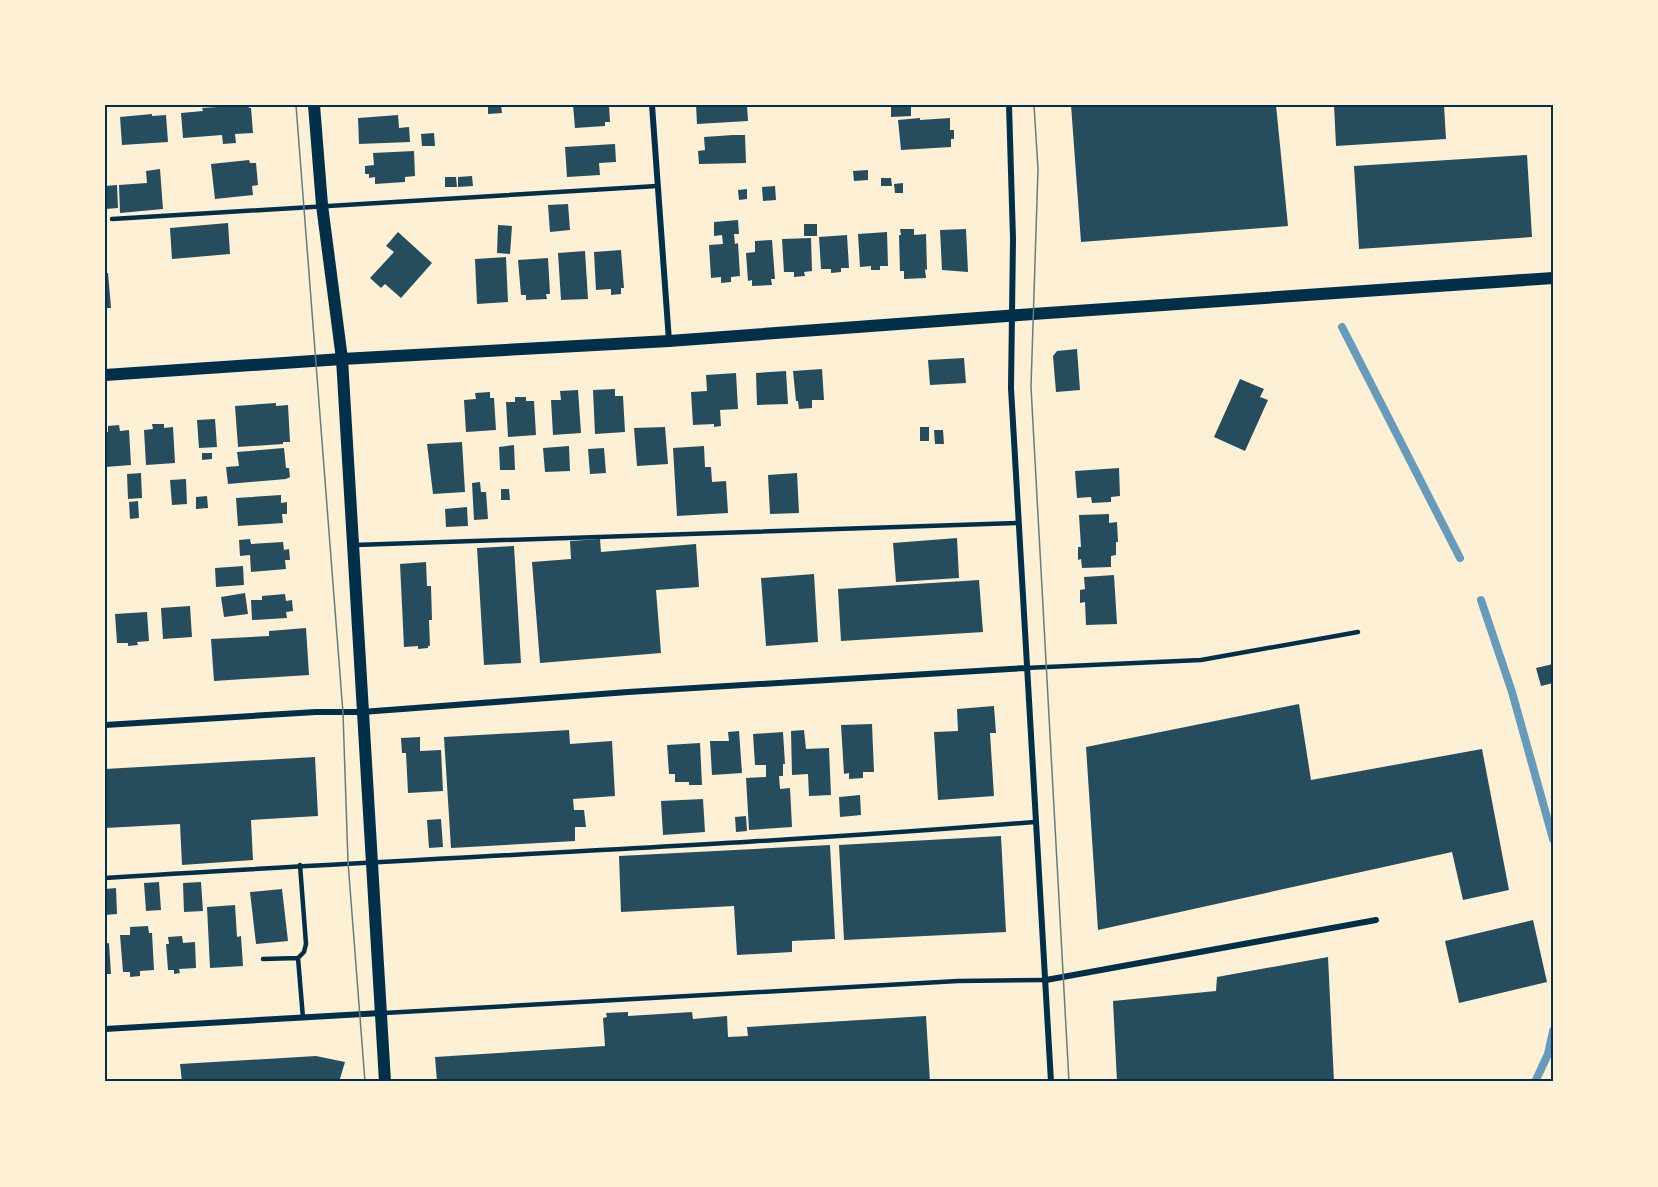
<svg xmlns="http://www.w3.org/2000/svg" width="1658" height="1187" font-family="Montserrat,sans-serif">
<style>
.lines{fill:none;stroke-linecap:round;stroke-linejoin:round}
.stream{stroke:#669bbc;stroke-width:8}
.building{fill:#264d5e}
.service{stroke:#003049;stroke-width:4.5}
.minor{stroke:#003049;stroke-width:6}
.secondary{stroke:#003049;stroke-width:12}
.tram{stroke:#657d81;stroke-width:1.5}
.neatline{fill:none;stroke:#003049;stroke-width:2}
</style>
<rect width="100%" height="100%" fill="#fdf0d5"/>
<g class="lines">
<path class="stream" d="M1342 327 1460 558
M1481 600 1512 692 1553 839
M1535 1082 1548 1054 1553 1031"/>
</g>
<path class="building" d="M248 105 249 108H251L253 133 235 134 236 143 223 144 222 135 183 138 181 113 203 111 202 108Z
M488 105H501L502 113 488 114Z
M573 105H609L610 122H605V126L575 128Z
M696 105H747L748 121 697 124Z
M891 105H911V116L891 117Z
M1071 105H1276L1288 226 1081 242Z
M1334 105H1444L1446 139 1336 146Z
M152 114V116L166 115 168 142 122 145 120 117Z
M398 115 399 128 409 127 410 142 359 144 358 118Z
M920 118V120L950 118V130H954V139H951V147L901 150 898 120Z
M434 133 435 146H422L421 134Z
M733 135H745L746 163 699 164 698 151 705 150 704 137Z
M615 144 616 162 599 163 600 175 567 177 565 147Z
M414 151 415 176 405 177V182L375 184V177L369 178V174H365V166L374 165 373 153Z
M1527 155 1532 237 1359 249 1354 166Z
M249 160 250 163H256L258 185 252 186 253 195 215 199 211 164Z
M160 169 163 209 120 213 119 185 147 183 146 171Z
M868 170V180L854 181 853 171Z
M472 176 473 186 458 187V177Z
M445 177H456L457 187H445Z
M881 178H891L892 186H881Z
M903 183V193H895L894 184Z
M117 185 118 208 105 209V186Z
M775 186 776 200 763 201 762 187Z
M747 189V199L739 200 738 190Z
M568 204 570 230 550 232 548 205Z
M738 220 739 234H734L735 244 738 243 740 276 731 277V282L721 283V277L711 278 709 245 723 244 722 235 714 236V222Z
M228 223 230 254 172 259 170 228Z
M804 224H817V236H804Z
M498 225 512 226 510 254 497 253Z
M900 229H914V235L926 234 927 270 925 269 926 278 904 279V271H900L899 235H901Z
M966 229 968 272 942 270 940 230Z
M398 232 432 263 401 298 385 284 381 288 370 278 394 252 386 246Z
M887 232 888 266H880V270H871V266L860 267 858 234Z
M847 235 849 268H841V272L831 273V269H821L819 237Z
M811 238 812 271 804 272 805 276 794 277V272H784L782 239Z
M772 240 775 279H771L772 285 752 286V280L748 281 746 253 755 252V241Z
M621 250 624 288H621V294L611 295V289L596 290 594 252Z
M585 251 588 299 561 300 558 253Z
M506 257 508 302 477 304 475 259Z
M548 258 550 294H546L547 299 526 300V295H521L518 260Z
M105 273H108L111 308H105Z
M1077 349 1080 390 1056 392 1053 356 1057 351Z
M964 358 966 383 930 385 928 360Z
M822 369 824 400H812V408L799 409 798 401H796L793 371Z
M786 371 788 404 757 405 756 373Z
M736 373 738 409 720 410 721 426 714 427V424L693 425 691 392 707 391 706 375Z
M1240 379 1264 389 1260 397 1268 400 1245 451 1214 437Z
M615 389V396H623L625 432 595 434 593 390Z
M578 390 581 433 553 435 551 400H561L560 391Z
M490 392V398H494L496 430 466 432 464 400 476 399 475 393Z
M515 397H526V401H534L536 435 508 437 506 402H515Z
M276 403V406L288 405 290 442H283V444L238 447 235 406Z
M215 419 217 447 199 448 197 420Z
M152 424H164V428L173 427 175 463 146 465 144 430 153 429Z
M119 425 120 431 129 430 131 465 105 467V432H108V426Z
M665 427 668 464 637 466 634 428Z
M920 427H929V441H920Z
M934 430H943L944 444H935Z
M462 442 465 492 433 494 427 444Z
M514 445 515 470H500L499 447Z
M569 446 570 471 545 472 543 448Z
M704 446 705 467H711L712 482 726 481 728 513 677 516 673 448Z
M284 448 286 468H289L290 477 286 479 228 484 226 467 239 466 237 452Z
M604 448 606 473 590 474 588 449Z
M202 453H212V459L202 460Z
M1119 468 1120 496 1111 497V502L1092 503 1091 497 1077 498 1075 471Z
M141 473 142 498 128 499 127 474Z
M797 473 799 513 770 514 768 475Z
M186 479 187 504 172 505 170 480Z
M480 482 481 492H486L488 519 474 520 472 483Z
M501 489H509L510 500H501Z
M281 495V503L287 502V514H282L283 523 238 526 236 498Z
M207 496 208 508 196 509V497Z
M138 501 139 518 130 519 129 502Z
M467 507 468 526 446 527 445 509Z
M1109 514V523L1117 522 1118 542H1116V555L1111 556V567L1082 568 1081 559 1078 560V547H1081L1079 515Z
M957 538 959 578 896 582 893 543Z
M250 539 251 544 283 542 284 550 289 549 290 560H285L286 569 251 572 250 555 240 556 239 540Z
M600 539 601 552 696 544 699 587 656 590 661 653 540 663 532 562 571 559 570 541Z
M514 546 521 663 484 665 477 548Z
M426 562 427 586H431L432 620H429L430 646H428V648L418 649V646L404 647 400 564Z
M243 566 244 585 216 587 215 568Z
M814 574 818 642 766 646 761 578Z
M1114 575 1117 624 1086 625 1085 602 1080 603V590L1085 589 1084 577Z
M979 580 983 632 841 641 838 589Z
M245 593 248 614 224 617 221 597Z
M285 594 286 601 292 600 293 611 286 612 287 618 252 620 251 600H262V596Z
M190 606 192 637 163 639 161 608Z
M147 612 149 641 137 642 138 645 128 646V643H117L115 614Z
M306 628 309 675 214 681 211 639 269 636V631Z
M1553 664V683L1541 686 1536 668Z
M1299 704 1311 780 1482 749 1509 890 1463 900 1452 852 1098 930 1086 747Z
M994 706 996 733H990L994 796 938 800 934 732 958 731 957 709Z
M872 724 874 772H863V778L849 779V773L844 774 841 725Z
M569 730 570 744 612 741 615 796 573 799 574 810H584L586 827H575V841L451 848 444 737Z
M804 730 806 749 829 748 831 795 809 796 808 774 792 775 791 731Z
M739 731 742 773 712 775 710 741H729L728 732Z
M783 732 785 764H783V776H779L780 789 790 788 792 827 749 830 746 778 766 777V765H755L753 734Z
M420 737V751L441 750 443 791 408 793 406 753H402L401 738Z
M700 743 702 785H689V782H675V774H669L667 745Z
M315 757 318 816 251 820 253 860 182 865 180 824 105 828V769Z
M860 795 861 815 840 817 839 797Z
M703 799 705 832 663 835 661 801Z
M746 816 747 831 736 832 735 817Z
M441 819 443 847 429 848 427 820Z
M1001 836 1006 932 844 940 839 845Z
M830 845 835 939 792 941V952L737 955 734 906 621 912 619 856Z
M159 882 161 910 146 911 144 883Z
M201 882 203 911 184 912 183 883Z
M116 888 117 914 105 915V889Z
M282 889 288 941 256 944 250 892Z
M235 905 237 937 241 936 243 966 210 968 207 907Z
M1533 920 1547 982 1459 1003 1445 941Z
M148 926 149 933H152L154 970 140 971V976L130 977V972H123L120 935H130V927Z
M182 936 183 943 195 942 196 968 179 969 180 973 174 974V970H168L166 944H169L168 937Z
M109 943 111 974H105V944Z
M1328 957 1334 1082H1117L1113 1001 1216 991 1217 977Z
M628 1012V1016L692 1012 693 1019 727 1016 728 1037 748 1036 747 1027 926 1016 930 1082H437L435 1057 605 1046 603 1018 607 1017 606 1013Z
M316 1056 345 1062 339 1082H182L180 1064Z"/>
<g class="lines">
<path class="service" d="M112 219 657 186
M355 545 1017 523
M1025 668 1201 660 1358 632
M105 878C415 858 725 847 1035 822
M298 958 304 952 306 944 300 865
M263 959 298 958 303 1018
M384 1013 958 981 1046 980"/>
<path class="minor" d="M652 105 669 341
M1009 105 1013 239 1011 388 1051 1082
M105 725 316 712H362L628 692 1025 668
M1046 980 1376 920
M105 1029 381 1013"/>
<path class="secondary" d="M314 105 322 205 342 359 385 1082
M105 375 342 359 669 341 1033 314 1553 278"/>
<path class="tram" d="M296 105 343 713 348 862 365 1082
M1034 105 1038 169 1031 387 1069 1082"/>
</g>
<rect width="1658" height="1187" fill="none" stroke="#fdf0d5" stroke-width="213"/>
<rect x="106" y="106" width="1446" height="974" class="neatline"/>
</svg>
